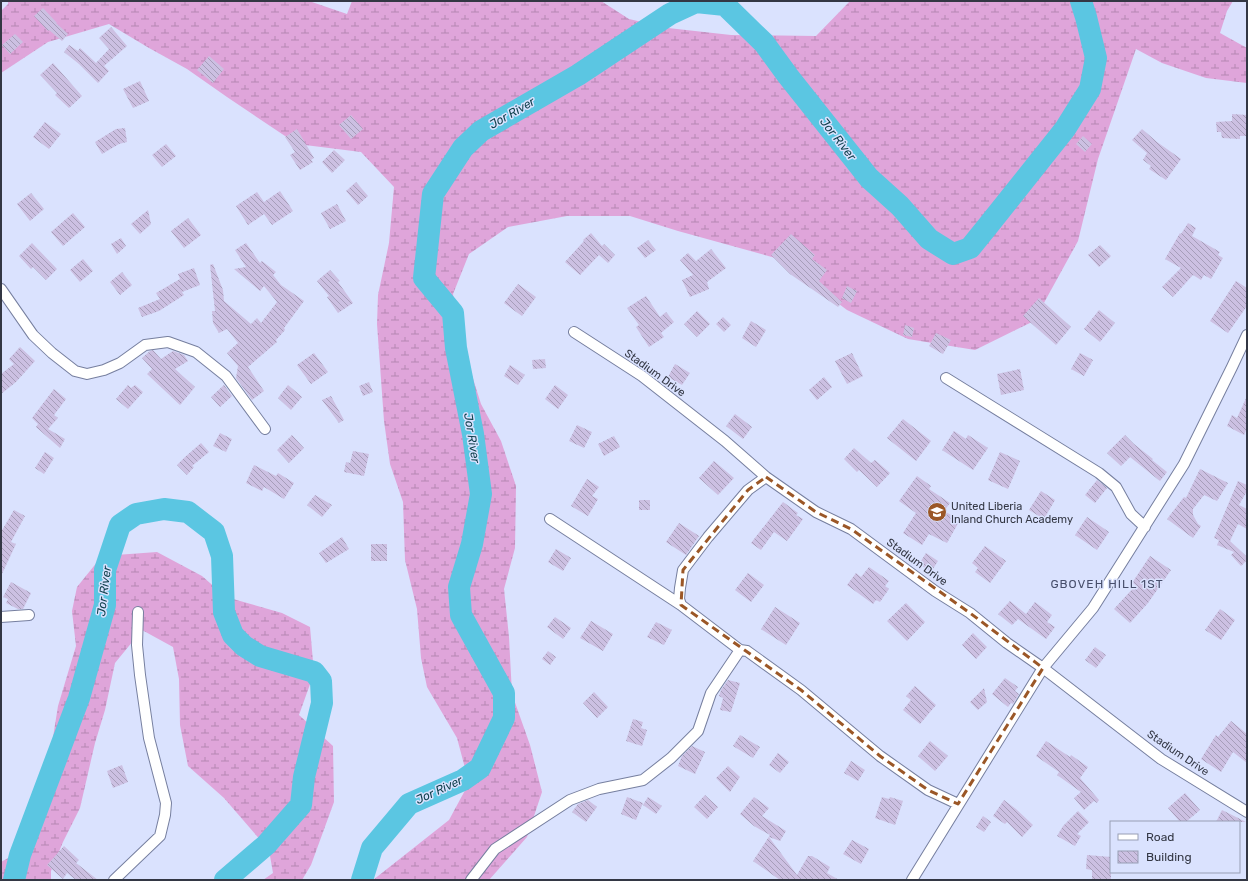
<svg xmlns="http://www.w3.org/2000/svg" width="1248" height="881" font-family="Rubik,sans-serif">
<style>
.wetland{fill:url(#wetland-marsh)}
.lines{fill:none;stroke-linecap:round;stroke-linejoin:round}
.river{stroke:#5bc6e2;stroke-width:22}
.building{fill:url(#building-back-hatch)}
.street-casing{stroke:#767f9f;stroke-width:12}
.street{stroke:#fff;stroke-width:10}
.marked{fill:none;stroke:#9b5727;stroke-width:3;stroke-dasharray:8 5;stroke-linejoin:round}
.labels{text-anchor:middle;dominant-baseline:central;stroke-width:3;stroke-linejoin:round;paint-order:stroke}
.street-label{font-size:11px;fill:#333744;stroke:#dae2fe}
.poi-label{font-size:11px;fill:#333744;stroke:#dae2fe;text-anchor:start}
.water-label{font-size:12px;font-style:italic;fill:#10414d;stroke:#dae2fe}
.neighbourhood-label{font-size:12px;letter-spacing:1px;fill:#474e6b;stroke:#dae2fe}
</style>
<defs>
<pattern id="wetland-marsh" width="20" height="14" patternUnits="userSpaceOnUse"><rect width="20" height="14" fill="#dfa5da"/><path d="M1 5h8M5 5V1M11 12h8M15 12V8" fill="none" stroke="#b587b2"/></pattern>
<pattern id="building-back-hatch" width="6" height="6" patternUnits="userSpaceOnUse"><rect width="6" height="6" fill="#ccc0e2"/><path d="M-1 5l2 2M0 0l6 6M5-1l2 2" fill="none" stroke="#a69db9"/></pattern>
</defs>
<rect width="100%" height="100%" fill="#dae2fe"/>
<path class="wetland" d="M8 1H309L347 14 352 1H601L629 19 668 28 731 35 816 36 850 1H1233L1227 11 1220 33 1247 48V83L1206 78 1162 63 1136 49 1098 159 1078 241 1034 321 975 350 908 339 847 310 779 259 678 231 630 216H567L508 227 469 254 453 294 458 331 481 404 501 441 516 486 515 548 504 589 509 637 512 694 530 745 542 792 527 837 489 880H373L449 820 469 783 457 738 427 687 421 658 417 609 405 560 403 502 390 464 384 421 377 324 378 295 389 243 394 187 361 152 297 144 227 97 187 69 149 48 109 24 48 42 1 73V11L8 4Z
M157 552 202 576 226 597 282 613 310 627 314 673 299 715 333 746 334 802 311 865 302 880H263L273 873 269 850 224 798 188 766 180 725 179 679 173 647 142 630 115 663 105 710 95 743 80 808 63 842 51 871V880H1V862L19 852 36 814 47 775 58 706 76 646 72 611 77 587 102 556Z"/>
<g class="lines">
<path class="river" d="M14 880 20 855 79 698 105 605V570L120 525 136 514 164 509 188 512 214 532 222 556 224 612 233 635 244 646 260 656 314 672 321 681 322 703 304 777 301 805 266 845 225 880
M362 880 372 848 409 804 463 780 480 768 504 718V693L461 615 459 587 472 544 481 494 473 434 456 348 453 313 424 278 433 194 463 148 481 131 578 75 670 14 696 2 725 5 764 43 788 76 869 178 900 206 929 239 953 254 970 248 987 227 1065 129 1090 89 1096 58 1086 17 1081 1"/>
</g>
<path class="building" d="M43 8 57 23H56L68 34 62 41 49 30 48 31 34 16Z
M111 27 127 46 104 66 109 71 98 83 79 64 64 52 69 45 78 51 80 48 96 63 109 49 99 38Z
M15 34 23 42 10 54 2 45Z
M209 56 224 69 213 83 197 70Z
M53 63 82 96 69 108 55 95 57 93 40 75Z
M140 81 149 101 133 108 123 89Z
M1232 114 1247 115V136H1240V139L1222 138 1221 132H1217L1216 122 1232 121Z
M351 115 363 129 351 139 339 125Z
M45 122 61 134 49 149 33 137Z
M125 128 127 142 119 144 102 154 95 142 116 129Z
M297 129 314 158 311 160 313 162 300 170 290 155 295 152 285 137Z
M1142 129 1157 142 1181 159 1166 180 1149 169 1151 166 1143 160 1147 153 1132 140Z
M1083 136 1092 144 1085 152 1076 144Z
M166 144 176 156 162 167 152 155Z
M334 150 345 160 332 173 322 162Z
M356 182 368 196 358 205 346 191Z
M280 191 293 211 272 225 264 214 248 225 236 206 257 192 264 202Z
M31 193 44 209 30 221 17 204Z
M337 204 346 221 330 229 321 213Z
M148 210 151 224 140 234 131 224Z
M73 213 85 227 63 246 51 232Z
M188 218 201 235 184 248 171 231Z
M1188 223 1196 228 1192 236 1220 252 1218 255 1223 258 1211 279 1204 275 1201 280 1193 275 1173 297 1162 287 1181 268 1165 259 1180 233 1181 234Z
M591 233 602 246 604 244 615 255 608 263 599 255 580 275 565 262 584 241 583 240Z
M791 234 815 255 812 259 827 270 819 281 842 302 838 307 790 274 771 255Z
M121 238 126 246 117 254 111 244Z
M648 240 656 250 645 258 637 248Z
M32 243 57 269 46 280 33 267 31 269 19 256Z
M246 243 260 263 262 261 276 272 273 275 281 285 304 301 284 328 285 330 276 340 277 342 248 367 264 391 252 400 236 378 238 366 227 353 238 343 227 329 219 333 213 323 212 311H215L210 265 213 264 223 290 224 301 251 324 257 318 261 323 277 302 264 286 260 291 234 269 246 267 235 250Z
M1100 245 1111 256 1099 267 1088 255Z
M711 249 726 268 707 282 709 289 690 297 682 280 693 275 680 260 688 253 696 261Z
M83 259 93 271 80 282 70 270Z
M194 268 200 285 182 292 184 295 159 311 142 317 138 308 160 299 156 293 180 279 178 274Z
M330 270 340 281 338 282 353 303 338 313 327 297 329 296 317 281Z
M122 272 132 285 120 295 110 282Z
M1236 281 1247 288V306L1228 333 1210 321Z
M518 284 536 297 522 316 504 303Z
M847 286 857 291 851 303 842 298Z
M646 296 660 317 666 312 674 322 661 333 664 337 649 347 636 327 639 325 627 308Z
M1039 298 1071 327 1056 345 1023 316Z
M1099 310 1115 323 1100 342 1084 329Z
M697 311 710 324 697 337 684 324Z
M723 317 731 325 724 332 716 324Z
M751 321 766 330 756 347 742 338Z
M905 325 914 328 912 337 903 335Z
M936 333 951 340 943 354 929 346Z
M20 347 35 361 16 382 1 394V374L14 364 9 359Z
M153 350 161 359 173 351 184 355 188 361 175 369 195 387 180 405 147 374 152 369 142 358 150 351Z
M314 353 328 372 311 384 297 365Z
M852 353 863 376 847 384 835 361Z
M1080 353 1093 360 1084 376 1071 369Z
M545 359 546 368 533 369 532 360Z
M675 364 690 373 682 385 668 377Z
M510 365 525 375 518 385 504 376Z
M1020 369 1024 390 1001 395 997 374Z
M824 377 832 387 817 400 809 390Z
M369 382 373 392 363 396 359 386Z
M128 385 131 388 135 385 143 392 128 409 116 399Z
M224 385 232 396 220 407 211 397Z
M288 385 302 397 291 410 278 398Z
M555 385 568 395 558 409 545 399Z
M54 389 66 399 54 415 58 418 48 429 65 439 60 448 36 427 38 424 32 418Z
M331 396 344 420 339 423 322 400Z
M1247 396V428L1244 435 1227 426 1232 415 1237 418Z
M735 414 752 427 743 439 726 426Z
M903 419 931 441 916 461 887 438Z
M577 425 592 432 584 448 569 441Z
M954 431 966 439 968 435 988 448 973 470 942 450Z
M220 433 232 439 226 452 213 446Z
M292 435 304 448 289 463 277 450Z
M1125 435 1134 444 1153 459 1152 460 1167 472 1160 481 1130 457 1121 466 1107 453Z
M614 436 620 447 604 456 598 444Z
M201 443 209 452 192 466 194 467 187 475 177 465 185 457Z
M854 448 871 463 875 460 890 473 877 487 859 470 857 472 844 459Z
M353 451 369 454 364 476 344 472 346 462 350 463Z
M45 452 54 458 44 474 35 468Z
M1000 452 1020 461 1008 489 988 480Z
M714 461 734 478 718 495 699 478Z
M254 465 276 476 278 473 294 483 284 499 264 487 262 491 246 483Z
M1200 469 1228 483 1217 501 1204 495 1193 509V515L1198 524 1201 526 1193 538 1167 519 1184 497 1186 498Z
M917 476 931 486 929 489 950 503 944 511 960 520 947 543 929 534 922 545 903 533 916 513 899 501Z
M587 479 599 487 592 496 598 499 588 516 571 506Z
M1097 480 1107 488 1095 503 1085 495Z
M1238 481 1247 485V491L1239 505 1247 509V529L1238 524 1230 541 1247 557V560L1241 566 1231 555 1234 552 1217 545 1219 540 1214 538Z
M1041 491 1055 500 1044 519 1029 510Z
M315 495 332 505 322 517 307 505Z
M639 500H650V510H639Z
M783 502 798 513 796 515 803 519 787 541 774 532 761 550 751 543Z
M14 510 25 516 11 542 16 544 1 576V532Z
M1087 517 1109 532 1097 550 1075 535Z
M679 523 699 536 686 555 666 542Z
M342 537 349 549 326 563 319 553Z
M371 544H387V561H371Z
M985 546 1006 561 990 583 975 572 978 568 972 563Z
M556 549 571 558 563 571 548 562Z
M926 553 938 561 931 572 919 564Z
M1150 556 1171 570 1148 603 1130 623 1114 609 1136 585 1132 583Z
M869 567 889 581 885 586 889 589 880 602 876 600 873 604 847 585 856 573 861 577Z
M748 573 764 585 751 602 735 590Z
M11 582 31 593 23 609H18L6 603 8 599 3 597Z
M1010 601 1026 614 1035 602 1052 615 1047 622 1055 627 1046 639 1018 619 1012 625 998 614Z
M906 603 925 622 907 641 887 621Z
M775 607 800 623 786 645 761 629Z
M1220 609 1235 620 1221 640 1205 630Z
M555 617 571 628 563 639 547 627Z
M591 621 613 634 603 651 580 638Z
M656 622 672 630 664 645 647 637Z
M973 633 987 647 976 659 962 645Z
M1095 647 1106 655 1096 668 1085 660Z
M548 651 556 657 550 665 542 659Z
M1005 678 1018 687 1015 691 1019 694 1013 704 1011 703 1008 707 992 694Z
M728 680 740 683 731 712 720 710 723 698 719 696 721 690Z
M915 686 936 705 920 724 903 710 911 700 906 696Z
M984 688 987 702 978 710 970 702Z
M594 692 608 707 597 718 583 703Z
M633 719 643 722 641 728 647 730 642 746 626 741Z
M1231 721 1247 734V763L1233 752 1221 772 1201 759 1216 735 1218 737Z
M740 735 760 747 753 758 733 746Z
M930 741 948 756 935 771 918 756Z
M1046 741 1070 757 1071 755 1088 767 1080 778 1099 800 1097 803 1094 801 1084 810 1074 798 1081 792 1057 775 1059 772 1036 756Z
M692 746 705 752 695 774 678 766 682 756Z
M778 753 789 762 780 773 769 765Z
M851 761 865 770 858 781 844 773Z
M122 765 128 782 113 788 107 771Z
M728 766 740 777 730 792 716 778Z
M1185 793 1200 810 1186 822H1180L1168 808Z
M705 795 718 807 707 819 694 807Z
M627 797 643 803 636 820 621 814Z
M648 797 662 806 656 814 643 805Z
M754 797 769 808 762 816 786 831 780 841 769 837 797 875 808 856H812L830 867 827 873 839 880H780L753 861 770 835 754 826 740 814Z
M882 797 889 799 890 797 903 801 895 825 875 818Z
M588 800 597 807 586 822 572 812 578 804Z
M1004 800 1016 809 1033 825 1022 837 1007 822 1005 824 993 816Z
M1222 810 1246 822H1216Z
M1078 811 1089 822 1077 834 1081 836 1075 846 1057 836 1063 826Z
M983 816 991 822 984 832 976 827Z
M852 840 869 849 861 864 843 854Z
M64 846 79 860 76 863 98 880H76L67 873 63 879 47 865Z
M1087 855 1111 857V880H1092V870L1086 869Z"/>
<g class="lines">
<g class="street-casing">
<path id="street" d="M1 289 33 335 52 353 75 371 87 374 104 370 120 363 145 345 168 342 196 352 226 376 265 429
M574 332 642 376 725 441 766 477 816 512 851 529 935 591 970 613 1007 643 1043 668 1161 759 1247 812
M946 378 1099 473 1116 487 1131 514 1145 527
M766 477 748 490 708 537 683 570 680 588 679 599 681 605 740 650 747 651 801 690 880 756 928 790 958 804
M550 519 681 605
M1 617 29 615
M114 880 160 836 165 815 166 803 149 738 140 675 137 645 138 612
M471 880 495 849 570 800 599 789 643 780 671 758 698 731 711 693 740 650
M912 880 1043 668 1093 608 1184 464 1232 367 1247 335"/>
</g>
<use href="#street" class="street"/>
</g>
<path class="marked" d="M766 477 816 512 851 529 970 613 1043 668 958 804 928 790 880 756 801 690 681 605 683 570 748 490Z"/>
<defs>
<g id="school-disc" transform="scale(1)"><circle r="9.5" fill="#9b5727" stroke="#dae2fe"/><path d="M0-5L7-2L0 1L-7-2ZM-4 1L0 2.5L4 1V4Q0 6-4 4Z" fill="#fff"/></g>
</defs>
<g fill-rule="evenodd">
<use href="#school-disc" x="937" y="512"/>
</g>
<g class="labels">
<g class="street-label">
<text transform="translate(655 373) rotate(36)">Stadium Drive</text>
<text transform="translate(917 562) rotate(36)">Stadium Drive</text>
<text transform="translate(1178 753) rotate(34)">Stadium Drive</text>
</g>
<g class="poi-label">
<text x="951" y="506">United Liberia<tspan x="951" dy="13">Inland Church Academy</tspan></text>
</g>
<g class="water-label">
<text transform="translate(512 113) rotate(-30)">Jor River</text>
<text transform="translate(838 139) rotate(52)">Jor River</text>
<text transform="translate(472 438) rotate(81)">Jor River</text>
<text transform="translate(104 591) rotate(-83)">Jor River</text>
<text transform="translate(439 790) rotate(-25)">Jor River</text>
</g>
<g class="neighbourhood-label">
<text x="1107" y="584">GBOVEH HILL 1ST</text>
</g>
</g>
<rect width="1248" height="881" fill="none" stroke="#333744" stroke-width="4"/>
<rect x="1110" y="821" width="130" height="52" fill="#dae2fe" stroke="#979eb4"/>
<rect x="1118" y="834" width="20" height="6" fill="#ffffff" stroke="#979eb4"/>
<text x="1146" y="841" font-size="12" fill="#333744">Road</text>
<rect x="1118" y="851" width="20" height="12" fill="url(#building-back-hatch)" stroke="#979eb4"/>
<text x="1146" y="861" font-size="12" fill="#333744">Building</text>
</svg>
